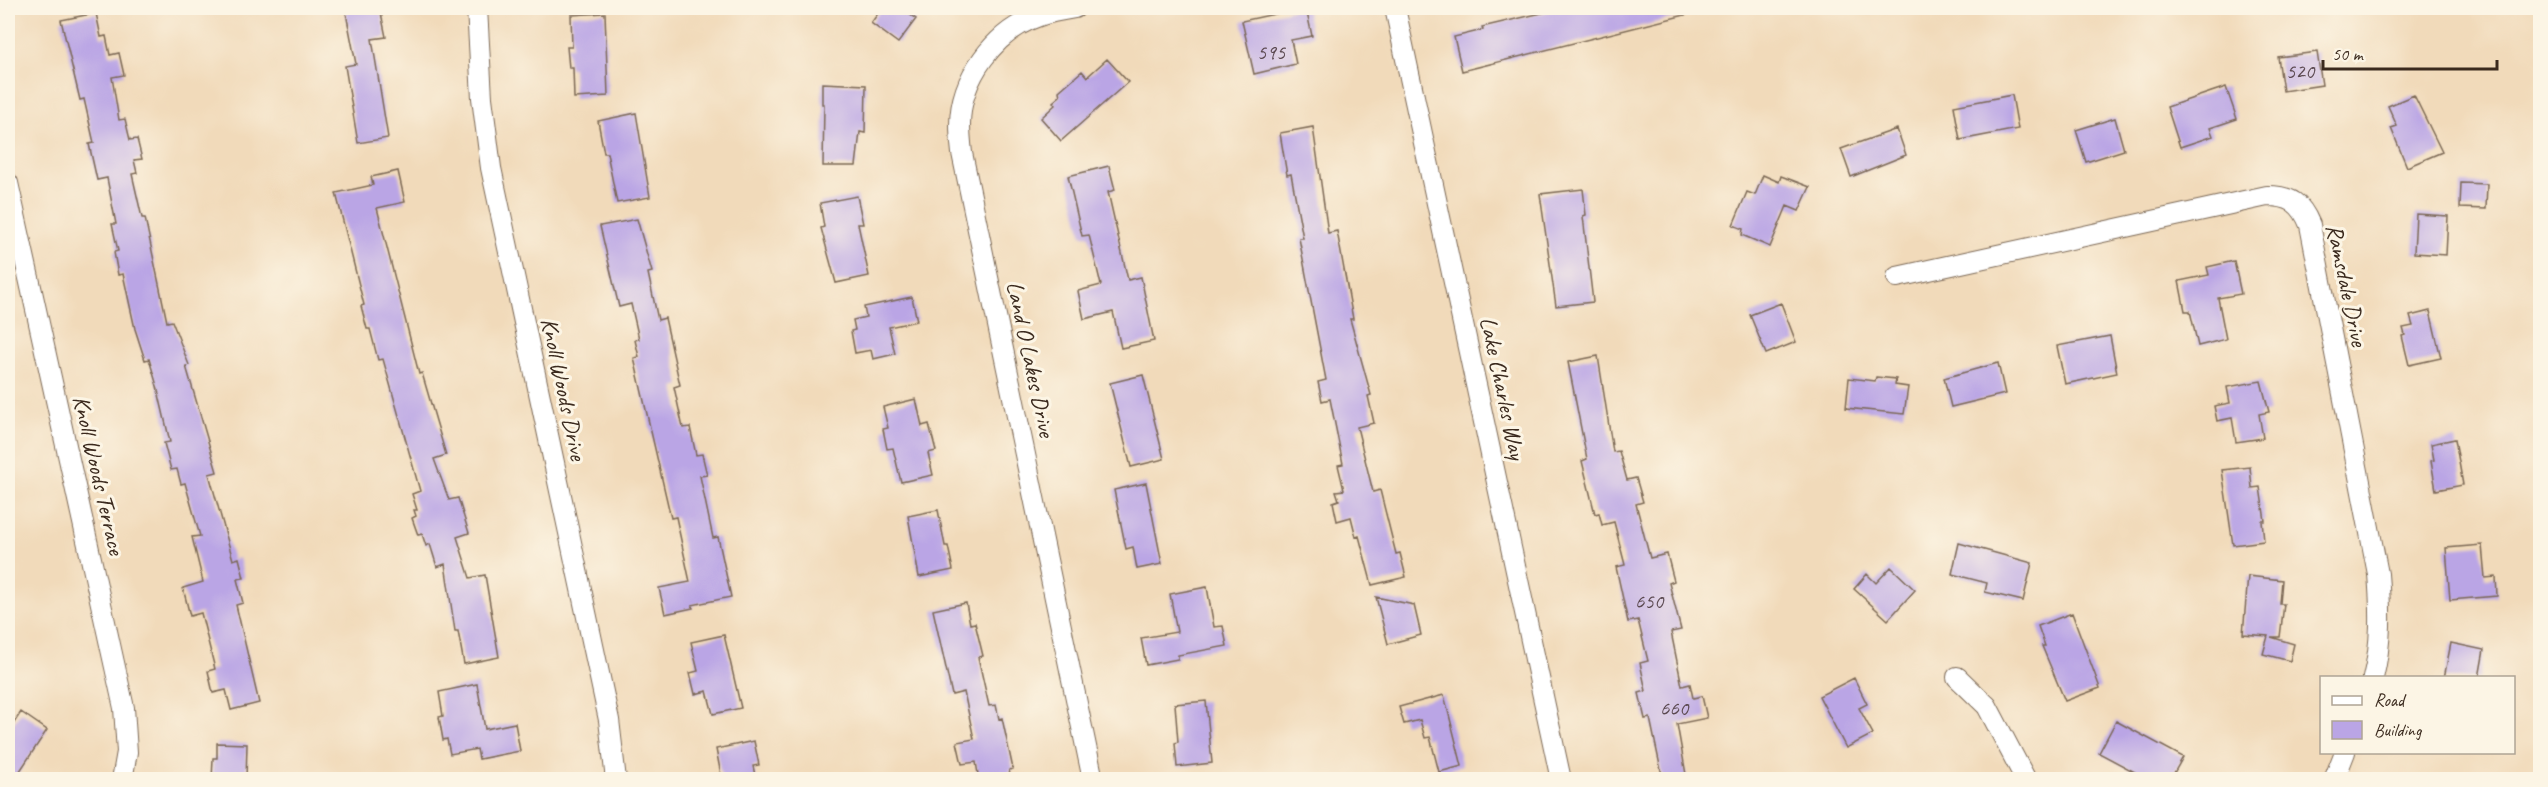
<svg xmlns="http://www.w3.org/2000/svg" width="2548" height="787" font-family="Caveat,sans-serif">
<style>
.building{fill:#baa5e5}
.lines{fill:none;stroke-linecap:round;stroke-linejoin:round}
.minor-casing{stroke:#7b6855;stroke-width:22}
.minor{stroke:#fff;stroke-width:20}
.labels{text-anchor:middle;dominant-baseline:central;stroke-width:6;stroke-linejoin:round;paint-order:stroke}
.number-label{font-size:21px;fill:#5b4950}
.street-label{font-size:24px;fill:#3b2a1e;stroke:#fcf5e5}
</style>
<rect width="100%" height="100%" fill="#fcf5e5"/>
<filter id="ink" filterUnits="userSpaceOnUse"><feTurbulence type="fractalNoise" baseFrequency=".0167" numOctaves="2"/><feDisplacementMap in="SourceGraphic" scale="12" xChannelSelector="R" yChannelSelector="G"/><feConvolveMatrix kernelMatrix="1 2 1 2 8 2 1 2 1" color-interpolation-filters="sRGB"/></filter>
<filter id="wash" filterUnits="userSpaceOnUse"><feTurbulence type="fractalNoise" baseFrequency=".008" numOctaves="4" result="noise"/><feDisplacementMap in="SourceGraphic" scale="24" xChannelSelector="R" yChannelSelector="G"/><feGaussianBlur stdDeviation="1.35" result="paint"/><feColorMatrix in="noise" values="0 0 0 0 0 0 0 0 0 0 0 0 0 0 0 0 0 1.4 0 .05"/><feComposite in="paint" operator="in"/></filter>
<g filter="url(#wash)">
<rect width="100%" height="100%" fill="#f1daba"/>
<g id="blocks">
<path class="building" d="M345 8H380L386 37 372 39 388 138 358 143 345 66 356 64Z
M882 8H900L916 19 898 43 871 23Z
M1302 8H1306L1312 36 1291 40 1296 64 1254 74 1242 21Z
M1563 8H1688L1689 14 1462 71 1454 37 1483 30 1482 27Z
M96 13 101 37 106 36 110 55 119 53 124 75 112 77 119 120 125 119 130 140 137 139 142 159 134 160 137 173 132 174 142 218H145L167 322 172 321 189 365 186 366 217 472 209 474 233 560 239 558 244 578 237 579 243 603 236 605 259 703 231 710 226 690 213 693 208 671 215 669 201 613 190 616 183 588 203 582 192 537 200 536 185 483 181 484 177 469 171 470 164 443 170 442 157 386 149 359 145 360 135 329 123 274 118 275 114 252 118 251 112 224H116L107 178 97 180 89 144 94 143 84 99 80 100 61 20Z
M605 13 608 96 574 98 573 68H569L567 47H572L571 15Z
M2317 52 2322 85 2283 91 2278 57Z
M1107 59 1128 82 1061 141 1041 118 1055 105 1053 102 1060 96 1059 91 1082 71 1087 77Z
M822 83 866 85 865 133 860 132 856 166H823L824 104H822Z
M2226 87 2237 119 2210 128 2213 136 2180 147 2167 107Z
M2012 95 2018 129 1960 140 1954 106Z
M2414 95 2442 152 2407 167 2391 128 2397 126 2388 106Z
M636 113 650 197 617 203 607 153H604L598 121Z
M2115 118 2124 150 2086 162 2076 130Z
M1313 127 1328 233 1337 231 1353 319H1350L1371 395 1368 396 1374 423 1357 427 1373 492 1380 490 1396 554 1400 553 1406 577 1372 585 1359 536 1356 537 1351 517 1337 521 1333 502 1339 500 1336 491 1344 490 1338 465 1343 464 1330 399 1322 401 1318 382 1326 380 1299 238H1303L1291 174 1287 175 1280 133Z
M1897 129 1906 155 1851 177 1841 149Z
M1109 166 1115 190 1108 192 1128 280 1141 277 1154 341 1121 348 1113 312 1084 319 1078 291 1101 285 1089 235 1082 236 1068 176Z
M398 171 405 202 377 208 419 374 422 373 446 455 434 459 449 500 458 498 469 533 457 537 470 578 485 575 499 657 464 664 458 631H455L445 564 437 567 430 544 426 546 422 534 418 535 412 518 416 516 414 510H417L412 494 420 491 383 359 378 360 370 329H367L361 306 364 305 336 193 373 185 371 177Z
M1763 175 1779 182 1781 176 1810 187 1799 211 1787 206 1770 247 1742 235 1743 229 1733 225 1747 192 1755 195Z
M2461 183 2487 184 2486 209 2460 208Z
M1583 189 1586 215 1583 216 1593 302 1556 306 1540 194Z
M857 196 863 224H858L869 276 836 283 821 228 824 227 820 203Z
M2416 214 2448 216 2446 255 2414 253Z
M637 219 652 272 648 273 658 320 665 318 680 385 674 387 683 428 690 427 696 455 702 454 707 475 700 476 713 538 718 537 731 597 692 605 693 608 665 614 659 588 690 582 676 517 671 518 634 358 639 357 635 340 639 339 631 304 619 307 600 226Z
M2234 261 2241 294 2218 298 2226 339 2198 346 2190 311H2185L2179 281 2209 275 2207 267Z
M912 297 917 321 889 327 895 354 873 359 871 350 855 353 851 331 855 330 853 320 866 317 864 307Z
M1781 303 1796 342 1766 354 1750 315Z
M2430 311 2441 358 2409 365 2402 336 2405 335 2403 328 2413 326 2410 316Z
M2110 336 2117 373 2065 384 2057 346Z
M1598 356 1613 452 1619 451 1627 480 1636 478 1643 502 1636 504 1650 558 1667 554 1674 581 1669 583 1681 630 1671 632 1682 686 1690 684 1693 698 1702 696 1707 718 1677 724 1687 780H1663L1650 718 1645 719 1639 693 1646 691 1640 663 1648 661 1638 620 1628 622 1616 567 1625 565 1614 522 1602 525 1599 513 1595 514 1582 461 1587 459 1568 362Z
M1998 363 2005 394 1951 407 1944 378Z
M1143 375 1164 459 1131 467 1110 383Z
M1876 377 1896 379 1895 385 1908 387 1904 414 1846 408 1849 378 1875 381Z
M2261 381 2269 412 2259 414 2263 438 2236 442 2232 418 2217 421 2214 406 2230 403 2227 387Z
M916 399 922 426 929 424 936 451 928 453 933 475 901 482 893 448 887 449 883 429 888 428 883 407Z
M2455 439 2463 485 2436 490 2431 461 2434 460 2431 444Z
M2250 467 2252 488 2260 487 2265 521H2262L2264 541 2233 545 2222 470Z
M1146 483 1162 564 1137 569 1133 547 1126 549 1114 490Z
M938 510 945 546H948L953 570 919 577 908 516Z
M1959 543 2032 563 2023 601 1985 592 1987 583 1952 574Z
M2482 545 2485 578 2496 577 2497 596 2450 600 2446 548Z
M1891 567 1915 590 1888 620 1854 589 1867 574 1876 583Z
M2248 576 2282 580 2280 604H2284L2280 637H2271L2294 644 2290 661 2263 654 2268 636 2243 634Z
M1207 587 1214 627 1223 626 1227 646 1178 655V659L1146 665 1141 638 1177 632 1170 594Z
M1376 597 1414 605 1421 635 1388 644Z
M966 603 970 624 975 623 983 656 978 657 989 706 996 705 999 719 1002 718 1013 769 1009 770 1011 780H979L976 762 962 764 957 742 974 739 964 692 952 695 933 610Z
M2072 613 2100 688 2065 701 2042 646H2045L2038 626Z
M724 635 741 708 713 714 707 691 695 694 690 673 698 671 691 642Z
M2451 643 2484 650 2479 678H2444Z
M1854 678 1867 704 1859 708 1873 734 1846 748 1819 696Z
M477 684 485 729 515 723 520 751 479 759 477 749 450 754 447 739 443 740 439 717 443 716 439 692Z
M1444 695 1462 766 1439 772 1430 737 1425 738 1420 720 1404 724 1399 707Z
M1206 701 1212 763 1177 767 1175 743 1178 742 1175 704Z
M21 712 47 730 14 780H8V732Z
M2116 721 2183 757 2170 780H2131L2135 772 2099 753Z
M754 741 759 765 753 766 756 780H722L716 749Z
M217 743 247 744 246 780H212L213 758H217Z"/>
</g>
</g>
<g filter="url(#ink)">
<use href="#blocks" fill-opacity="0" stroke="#7b6855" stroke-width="1.5"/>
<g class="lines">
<g class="minor-casing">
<path id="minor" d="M477 8 482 98 491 168 609 720 616 780
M1075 8C1063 10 1051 12 1039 16 995 31 960 78 960 125 960 135 961 144 962 153L1093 780
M1395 8 1561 780
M8 183 124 708 127 752 122 780
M1897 277 2267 196C2291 196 2301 203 2310 225L2378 574C2381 610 2382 642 2373 678
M1957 677 1987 706 2026 780
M2334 780 2345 752"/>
</g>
<use href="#minor" class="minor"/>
</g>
</g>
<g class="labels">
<g class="number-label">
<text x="1271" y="52">595</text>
<text x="2300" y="71">520</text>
<text x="1649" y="601">650</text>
<text x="1674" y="708">660</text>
</g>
<g class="street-label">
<text transform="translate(2347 285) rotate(78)">Ramsdale Drive</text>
<text transform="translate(1031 359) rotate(78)">Land O Lakes Drive</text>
<text transform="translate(1503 388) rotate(78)">Lake Charles Way</text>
<text transform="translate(564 389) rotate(78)">Knoll Woods Drive</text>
<text transform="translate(99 475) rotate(77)">Knoll Woods Terrace</text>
</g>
</g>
<rect width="2548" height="787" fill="none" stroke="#fcf5e5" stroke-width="30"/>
<rect x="2320" y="676" width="195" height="78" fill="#fcf5e5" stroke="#afa495" stroke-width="1.5"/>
<rect x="2332" y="696" width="30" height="9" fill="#ffffff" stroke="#afa495" stroke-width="1.5"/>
<text x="2374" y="706" font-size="18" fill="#3b2a1e">Road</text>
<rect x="2332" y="721" width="30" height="18" fill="#baa5e5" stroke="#afa495" stroke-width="1.5"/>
<text x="2374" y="736" font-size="18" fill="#3b2a1e">Building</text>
<path d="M2323 60v9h174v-9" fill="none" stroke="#3b2a1e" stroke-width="3"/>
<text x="2332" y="60" font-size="18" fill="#3b2a1e" stroke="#fcf5e5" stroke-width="4.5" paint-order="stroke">50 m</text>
</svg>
